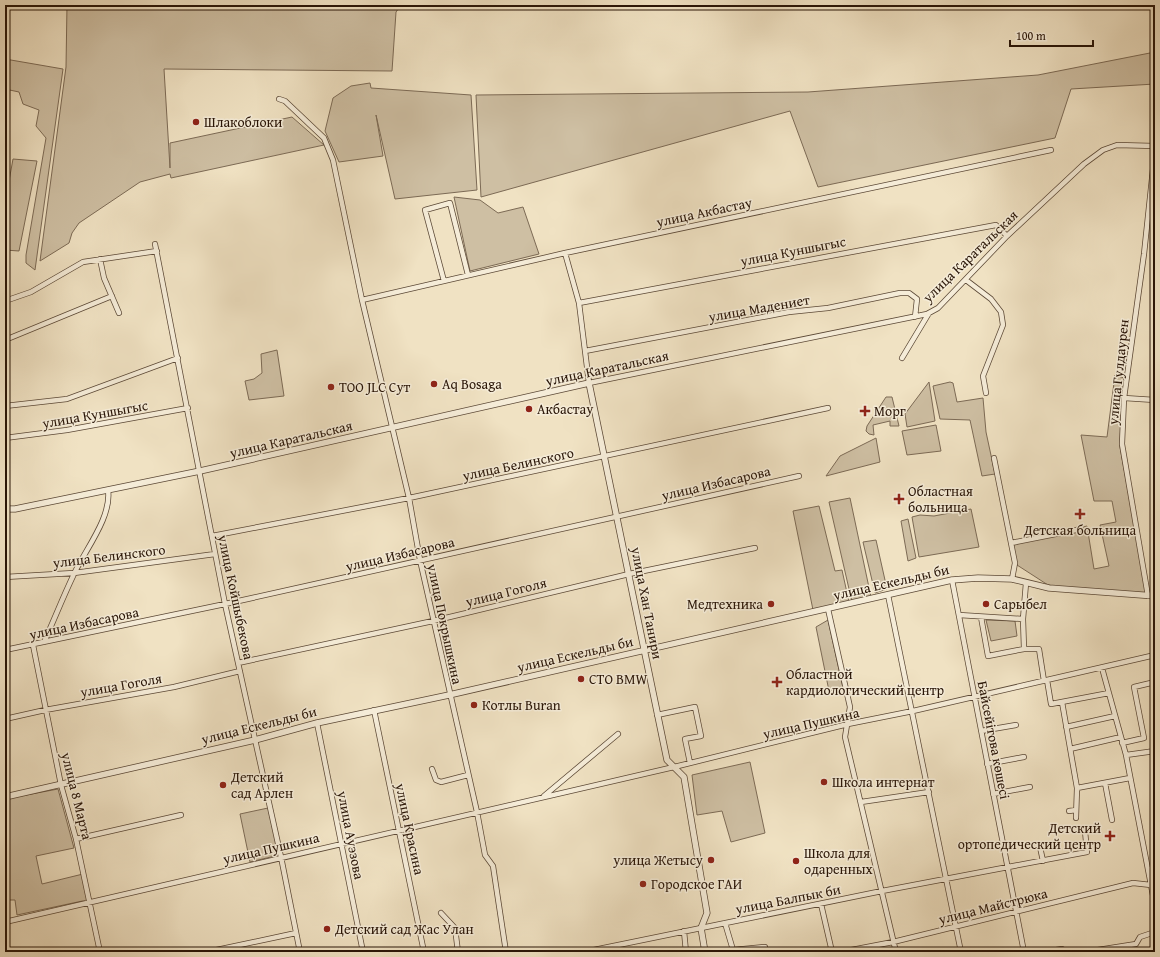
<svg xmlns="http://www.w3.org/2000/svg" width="1160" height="957" font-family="'Gentium Book Plus',serif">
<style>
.green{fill:#cebfa3;stroke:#7c6a55}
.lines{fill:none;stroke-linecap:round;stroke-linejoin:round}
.minor-casing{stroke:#5b4836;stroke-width:6}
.tertiary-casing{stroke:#5b4836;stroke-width:7}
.minor{stroke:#f5ecd8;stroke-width:4.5}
.tertiary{stroke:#f5ecd8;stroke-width:5.5}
.poi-dot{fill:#8f2418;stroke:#f5ecd8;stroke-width:1.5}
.labels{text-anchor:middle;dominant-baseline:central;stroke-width:3;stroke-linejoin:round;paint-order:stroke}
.poi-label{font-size:14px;fill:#291507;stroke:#f5ecd8;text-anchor:start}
.street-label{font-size:14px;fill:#291507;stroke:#f5ecd8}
</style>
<rect width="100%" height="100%" fill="#f0e2c3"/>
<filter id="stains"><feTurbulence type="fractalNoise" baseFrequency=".005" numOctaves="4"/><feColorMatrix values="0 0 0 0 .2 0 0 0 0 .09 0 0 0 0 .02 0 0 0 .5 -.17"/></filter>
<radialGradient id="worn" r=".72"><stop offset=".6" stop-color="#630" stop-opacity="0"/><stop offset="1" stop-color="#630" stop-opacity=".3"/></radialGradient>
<path class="green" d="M67 5H401L396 12 392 71 164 69 170 168V143L292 117 324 145 171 178 170 174 140 182 79 223 72 233 69 243 40 261 66 67Z
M1155 52V84L1071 89 1055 138 818 187 790 111 481 197 476 95 808 92 1038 75Z
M5 59 63 69 35 270 26 263V255L46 138 36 126 39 110 23 104 19 92 5 89Z
M370 83 371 88 471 95 477 190 395 199 376 115 383 156 339 162 325 131 333 98 351 86Z
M13 159 37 161 19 251 5 250V203Z
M454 197 480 200 498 213 523 207 539 254 470 271Z
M277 350 284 396 249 400 245 381 254 379 262 373 261 354Z
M1115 375 1124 378 1120 447 1147 594 1076 589 1048 585 1017 565 1013 545 1087 526 1094 569 1109 566 1100 525 1116 522 1112 501H1094L1081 435 1107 437Z
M929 382 935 421 907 427 905 414Z
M950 382 953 383 957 402 983 398 986 432 995 474 982 476 970 420 940 419 933 386Z
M886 397H892L899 426H890V421L873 425 874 435 869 434 866 431 867 426Z
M936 425 941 451 907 455 902 431Z
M876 438 880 462 826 476 840 456Z
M850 498 871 597 852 602 829 502Z
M819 506 835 571 842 570 849 602 813 610 793 511Z
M971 509 979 547 919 557 912 517 920 515 934 516Z
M908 519 916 558 908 561 901 521Z
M876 540 887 589 875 593 863 542Z
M828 620 843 688 829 691 816 627Z
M986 620 1015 621 1017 636 991 641Z
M750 762 765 833 731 842 722 811 697 815 692 775Z
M58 789 74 848 36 856 42 884 83 874 87 900 17 915 15 900H6L5 897V799Z
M268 808 279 855 250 862 240 814Z"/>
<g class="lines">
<g class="minor-casing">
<path id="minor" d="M279 99 285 101 324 138 333 160 362 300 409 498 420 560 477 812 485 855 493 866 506 952
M155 244 225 604 281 857 300 952
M565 253 579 303 589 383 927 314 938 308 1007 236 1084 164 1103 150 1117 145 1155 146
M100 259 104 278 119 313
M966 280 991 299 1001 312 1003 325 983 376 986 393
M444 281 425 210 450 203 468 275
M362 300 565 253 1051 150
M5 301 31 292 83 262 157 251
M579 303 996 225 1007 236
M5 340 112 296
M585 351 789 312 828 308 900 293H909L917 299 915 317
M902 358 929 313
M1124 398 1155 400
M5 406 67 399 178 358
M5 438 67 430 188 408
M994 458 1015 563 1012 579
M212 536 409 498 828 408
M1011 543 1081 529
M5 577 74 573 215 554
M952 580 1024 952
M888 595 961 952
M1148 596 1122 444 1124 398 1144 254 1155 150
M828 609 850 707 845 737 896 952
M959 615 1023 619 1026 583
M981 617 988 656 1024 649 1023 619
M44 642C54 620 63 597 74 574 85 550 112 517 108 490
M33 645 61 785 76 839 100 952
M1024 649H1039L1044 681
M5 650 225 604 799 476
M238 663 433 621 629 574 755 548
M1102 668 1126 755 1155 906
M1047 680 1051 704 1109 693
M1062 702 1077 788 1076 818
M374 710 424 952
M657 715 695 707 701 736 685 739 690 763
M5 719 45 710 174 687 240 671
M317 723 363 952
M1066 727 1115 716
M981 731 1016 725
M1122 743 1144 738 1134 687 1155 682
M1070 749 1121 737
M1126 755 1155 751
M987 764 1024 757
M432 769 436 780 441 782 468 775
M1105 783 1112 820
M1077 788 1130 778
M993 794 1030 787
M544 796 618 734
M861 802 929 792
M1069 811 1076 810
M76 839 181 815
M1040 847 1043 861
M1148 870 1155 868
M821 904 832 952
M441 913 455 928 458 952
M5 922 674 767 848 724 913 711 1155 655
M725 923 733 950 765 947
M684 931 686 952
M1127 946 1128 952
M207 952 296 933
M584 952 882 891 1087 852 1085 831
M841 952 893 942 1133 883 1151 885
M1044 952 1062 949 1066 952
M1085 952 1136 944 1140 937 1155 932"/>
</g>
<g class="tertiary-casing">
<path id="tertiary" d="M5 509H15L200 471 589 383 667 760 684 777 707 913 701 928 705 952
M5 797 255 740 317 723 449 695 952 580 978 578 1012 579 1049 588 1155 596"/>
</g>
<use href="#minor" class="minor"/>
<use href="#tertiary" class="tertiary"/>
</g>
<g class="poi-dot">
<circle cx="196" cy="122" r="4"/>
<circle cx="434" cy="384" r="4"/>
<circle cx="331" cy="387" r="4"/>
<circle cx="529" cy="409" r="4"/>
<path d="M863 405h4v4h4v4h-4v4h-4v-4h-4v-4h4z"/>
<path d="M897 493h4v4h4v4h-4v4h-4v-4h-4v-4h4z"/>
<path d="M1078 508h4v4h4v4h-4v4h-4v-4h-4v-4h4z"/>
<circle cx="771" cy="604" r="4"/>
<circle cx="986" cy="604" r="4"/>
<circle cx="581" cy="679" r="4"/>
<path d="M775 676h4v4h4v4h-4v4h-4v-4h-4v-4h4z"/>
<circle cx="474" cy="705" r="4"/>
<circle cx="824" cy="782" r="4"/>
<circle cx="223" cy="785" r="4"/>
<path d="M1108 830h4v4h4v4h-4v4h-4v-4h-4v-4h4z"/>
<circle cx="711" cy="860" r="4"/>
<circle cx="796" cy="861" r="4"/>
<circle cx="643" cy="884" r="4"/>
<circle cx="327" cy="929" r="4"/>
</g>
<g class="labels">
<g class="poi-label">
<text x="204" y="122">Шлакоблоки</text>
<text x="442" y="384">Aq Bosaga</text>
<text x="339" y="387">ТОО JLC Сут</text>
<text x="537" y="409">Акбастау</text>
<text x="874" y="411">Морг</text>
<text x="908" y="491">Областная<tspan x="908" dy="16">больница</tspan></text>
<text x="1080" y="530" text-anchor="middle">Детская больница</text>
<text x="763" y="604" text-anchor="end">Медтехника</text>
<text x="994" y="604">Сарыбел</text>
<text x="786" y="674">Областной<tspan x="786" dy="16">кардиологический центр</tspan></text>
<text x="589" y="679">СТО BMW</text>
<text x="482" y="705">Котлы Buran</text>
<text x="231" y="777">Детский<tspan x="231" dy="16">сад Арлен</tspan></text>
<text x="832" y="782">Школа интернат</text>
<text x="1101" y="828" text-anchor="end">Детский<tspan x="1101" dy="16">ортопедический центр</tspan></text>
<text x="804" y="853">Школа для<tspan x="804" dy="16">одаренных</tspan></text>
<text x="703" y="860" text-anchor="end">улица Жетысу</text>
<text x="651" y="884">Городское ГАИ</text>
<text x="335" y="929">Детский сад Жас Улан</text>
</g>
<g class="street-label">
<text transform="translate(704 212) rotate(-12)">улица Акбастау</text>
<text transform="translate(793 251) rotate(-11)">улица Куншыгыс</text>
<text transform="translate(970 256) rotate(-44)">улица Каратальская</text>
<text transform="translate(759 308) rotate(-10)">улица Мадениет</text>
<text transform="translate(607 368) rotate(-12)">улица Каратальская</text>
<text transform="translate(1118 372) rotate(-84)">улица Гулдаурен</text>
<text transform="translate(95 414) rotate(-10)">улица Куншыгыс</text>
<text transform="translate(291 439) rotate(-13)">улица Каратальская</text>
<text transform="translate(518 464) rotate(-12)">улица Белинского</text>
<text transform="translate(716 483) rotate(-13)">улица Избасарова</text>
<text transform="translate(400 554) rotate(-13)">улица Избасарова</text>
<text transform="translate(109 556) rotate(-7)">улица Белинского</text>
<text transform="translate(891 582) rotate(-13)">улица Ескельды би</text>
<text transform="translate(506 592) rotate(-14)">улица Гоголя</text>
<text transform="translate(236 597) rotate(78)">улица Койшыбекова</text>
<text transform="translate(647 603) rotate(79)">улица Хан Танири</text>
<text transform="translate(84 623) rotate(-12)">улица Избасарова</text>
<text transform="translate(445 624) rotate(78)">улица Покрышкина</text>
<text transform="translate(575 654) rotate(-13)">улица Ескельды би</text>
<text transform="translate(121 685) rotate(-10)">улица Гоголя</text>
<text transform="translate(811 723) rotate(-13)">улица Пушкина</text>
<text transform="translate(259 725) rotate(-14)">улица Ескельды би</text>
<text transform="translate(994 740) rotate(79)">Байсейітова көшесі</text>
<text transform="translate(77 796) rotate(76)">улица 8 Марта</text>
<text transform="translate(410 829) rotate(78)">улица Красина</text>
<text transform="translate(351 835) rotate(79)">улица Ауэзова</text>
<text transform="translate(271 848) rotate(-13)">улица Пушкина</text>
<text transform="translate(788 899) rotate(-11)">улица Балпык би</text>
<text transform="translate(993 906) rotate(-14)">улица Майстрюка</text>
</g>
</g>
<rect width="1160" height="957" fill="none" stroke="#f0e2c3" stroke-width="20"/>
<rect x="6" y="6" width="1148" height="945" fill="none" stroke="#291507" stroke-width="2"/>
<rect x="10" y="10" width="1140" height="937" fill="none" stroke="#291507"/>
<path d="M1010 40v6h83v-6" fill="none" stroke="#291507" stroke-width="2"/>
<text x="1016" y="40" font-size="12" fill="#291507" stroke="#f5ecd8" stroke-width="3" paint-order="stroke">100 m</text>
<rect width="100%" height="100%" filter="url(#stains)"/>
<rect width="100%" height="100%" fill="url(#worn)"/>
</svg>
